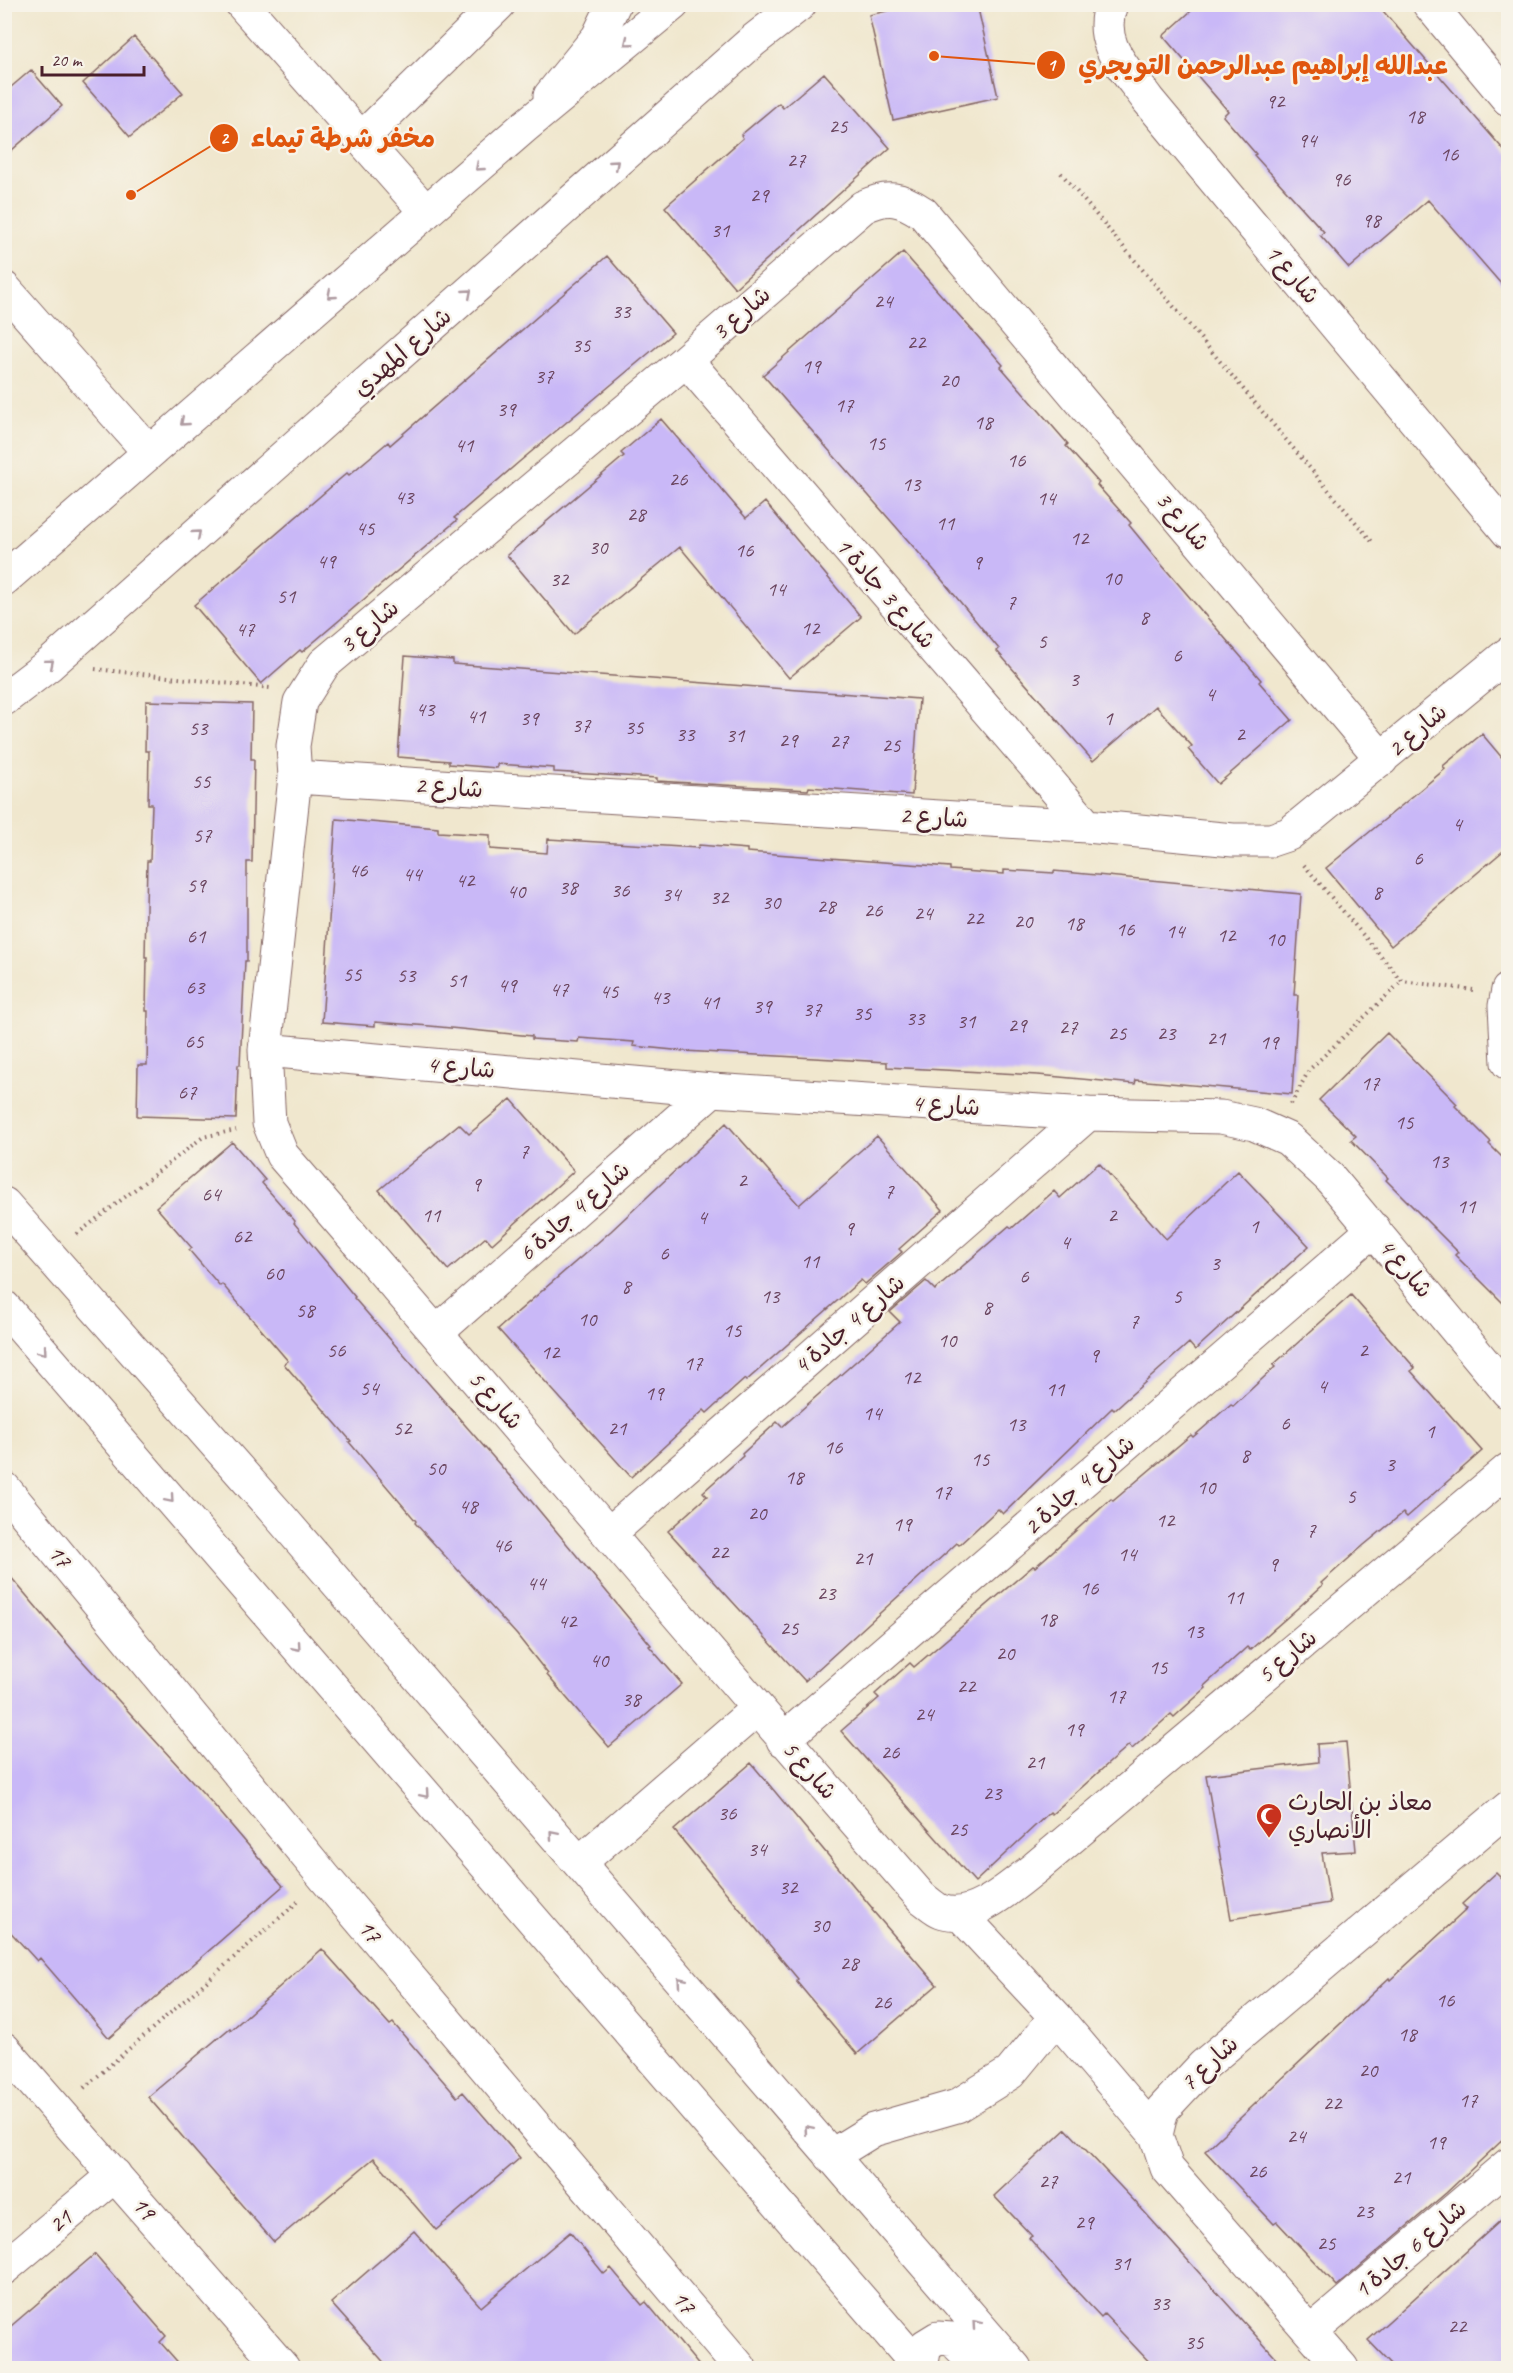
<svg xmlns="http://www.w3.org/2000/svg" width="1513" height="2373" font-family="Caveat,'Playpen Sans Arabic',sans-serif">
<style>
.building{fill:#c9b8f7}
.lines{fill:none;stroke-linecap:round;stroke-linejoin:round}
.minor-casing{stroke:#846564;stroke-width:35}
.major-casing{stroke:#846564;stroke-width:35}
.path{stroke:#846564;stroke-width:4;stroke-dasharray:1.5 4.5;stroke-linecap:butt}
.minor{stroke:#fff;stroke-width:33}
.major{stroke:#fff;stroke-width:33}
.oneway{stroke:#ae9aa0}
.labels{text-anchor:middle;dominant-baseline:central;stroke-width:5;stroke-linejoin:round;paint-order:stroke}
.number-label{font-size:21px;fill:#6a455e}
.street-label{font-size:24px;fill:#4a1f2b;stroke:#f7f3e8}
.poi-label{font-size:24px;fill:#4a1f2b;stroke:#f7f3e8;text-anchor:start}
.leader{fill:none;stroke:#e0560e;stroke-width:2}
.callout-dot{fill:#e0560e;stroke:#f7f3e8;stroke-width:2}
.mark-label{font-size:18px;text-anchor:middle;font-weight:bold;fill:#fff}
.callout-label{font-size:26px;text-anchor:middle;font-weight:bold;fill:#e0560e;stroke:#f7f3e8;stroke-width:5;stroke-linejoin:round;paint-order:stroke}
</style>
<rect width="100%" height="100%" fill="#f7f3e8"/>
<filter id="ink" filterUnits="userSpaceOnUse"><feTurbulence type="fractalNoise" baseFrequency=".0167" numOctaves="2"/><feDisplacementMap in="SourceGraphic" scale="12" xChannelSelector="R" yChannelSelector="G"/><feConvolveMatrix kernelMatrix="1 2 1 2 8 2 1 2 1" color-interpolation-filters="sRGB"/></filter>
<filter id="wash" filterUnits="userSpaceOnUse"><feTurbulence type="fractalNoise" baseFrequency=".008" numOctaves="4" result="noise"/><feDisplacementMap in="SourceGraphic" scale="24" xChannelSelector="R" yChannelSelector="G"/><feGaussianBlur stdDeviation="1.35" result="paint"/><feColorMatrix in="noise" values="0 0 0 0 0 0 0 0 0 0 0 0 0 0 0 0 0 1.4 0 .05"/><feComposite in="paint" operator="in"/></filter>
<g filter="url(#wash)">
<rect width="100%" height="100%" fill="#f0e7ce"/>
<g id="blocks">
<path class="building" d="M918 4H977L998 97 893 120 869 15Z
M1199 4H1377L1509 156V293L1428 200 1349 268 1320 235 1324 232 1254 155 1256 154 1223 116 1228 111 1163 36Z
M134 37 183 93 130 137 83 83Z
M31 70 62 106 4 157V93Z
M824 73 890 148 735 288 665 207 743 138 741 135 779 103 783 108Z
M903 252 1003 365 1001 367 1068 444 1066 446 1099 483 1097 485 1131 523 1129 525 1161 564 1261 680 1259 682 1292 720 1218 784 1188 749 1192 746 1156 706 1093 761 997 651 999 649 933 569 763 375Z
M607 256 673 333 519 462 454 518 457 520 302 652 300 650 261 684 194 605 347 473 349 475 388 442 390 445Z
M661 419 746 518 765 502 861 617 789 678 680 547 574 634 507 555 624 456 621 453Z
M405 656 453 660V664L919 699 912 795 809 787 808 790 657 781V778L554 772V768L497 764V768L449 764V761L398 757Z
M146 701 252 704 251 759H254L252 862H247V961H245L240 1065H238L236 1119 137 1116 138 1065H147L148 1011H146L147 957H145L147 861H150L152 804H148L149 751H145Z
M1482 734 1509 766V846L1391 946 1326 868 1407 801 1445 769 1443 766Z
M336 819 438 828V832L490 835V849L547 853 548 839 698 848 699 845 747 849V852L950 867V870L1004 874V870L1054 873V871L1301 894 1294 995H1298L1292 1094 1136 1080 1135 1084 1038 1075 887 1067V1062L684 1051 633 1046 634 1042 579 1038 578 1042 532 1039V1036L430 1026 375 1022V1026L322 1022Z
M1387 1033 1457 1104 1455 1106 1491 1142 1489 1144 1509 1164V1309L1455 1255 1458 1252 1386 1180 1388 1178 1351 1140 1356 1136 1319 1100Z
M511 1099 574 1171 492 1244 486 1237 448 1270 379 1190 459 1124 469 1134Z
M726 1123 799 1205 877 1136 943 1210 899 1249 902 1252 865 1284 861 1280 746 1381 745 1379 707 1413 704 1410 631 1477 498 1329 611 1231Z
M232 1142 265 1180 262 1183 295 1221 294 1223 355 1297 354 1298 522 1490 651 1645 649 1646 682 1684 609 1747 547 1675 548 1674 517 1635 415 1523 416 1521 349 1442 351 1441 284 1364 288 1361 222 1284 220 1286 189 1250 192 1248 156 1207Z
M1099 1163 1166 1239 1238 1171 1309 1246 1195 1350 1189 1343 1114 1410 1112 1408 1003 1514 998 1509 959 1545 957 1543 805 1681 668 1531 707 1496 703 1492 743 1456 742 1454 777 1422 782 1427 900 1322 890 1312 926 1281 935 1290 1009 1226 1012 1228 1054 1191 1060 1198Z
M1351 1295 1415 1368 1411 1371 1482 1451 1407 1517 1403 1513 1364 1545 1321 1583 1323 1585 1300 1606 1250 1650 1247 1647 1204 1686 1206 1688 1174 1717 1171 1714 1132 1749 1129 1745 1052 1814 1050 1812 975 1882 841 1731 879 1698 875 1694 910 1663 914 1667 1033 1566 1035 1567 1111 1499 1113 1501 1191 1435 1193 1437 1231 1404 1233 1406 1275 1367 1273 1365Z
M4 1569 76 1654 214 1805 283 1886 109 2038 40 1958 37 1961 4 1925Z
M1346 1742 1356 1851 1322 1853 1330 1903 1231 1919 1206 1775 1318 1762 1317 1744Z
M751 1763 873 1909 872 1910 937 1985 857 2054 796 1981 798 1979 674 1830Z
M1496 1873 1509 1886V2134L1446 2193 1337 2286 1277 2222 1274 2224 1205 2151 1389 1978 1390 1980 1467 1909 1462 1904Z
M322 1949 390 2025 393 2023 457 2097 463 2092 520 2158 436 2230 374 2158 274 2242 148 2097 230 2028 231 2030Z
M1066 2129 1139 2206 1285 2368H1155L1104 2314 1101 2317 1066 2280 1029 2238 1032 2236 994 2196Z
M1509 2213V2368H1395L1368 2340Z
M414 2231 481 2307 570 2232 604 2274 611 2268 642 2305 646 2302 701 2368H389L331 2303Z
M95 2254 166 2336 160 2342 183 2368H4V2332Z"/>
</g>
</g>
<g filter="url(#ink)">
<use href="#blocks" fill-opacity="0" stroke="#846564" stroke-width="1.5"/>
<g class="lines">
<g class="minor-casing">
<path id="minor" d="M242 4 426 212
M1111 4C1096 44 1126 69 1148 100L1508 532
M1429 4 1508 99
M550 96 598 37 614 4
M361 139 499 4
M4 288 149 452
M686 360 1087 826
M1382 759 923 213C901 198 888 195 863 207L686 360 324 664 300 702 293 746 295 777 265 1050 269 1123 282 1155C497 1401 707 1652 922 1898 928 1902 935 1909 941 1911 972 1923 1013 1885 1035 1868L1508 1470
M295 777 1087 826 1233 840H1271L1289 834 1508 654
M1508 990 1505 1006 1508 1063
M265 1050 712 1090 1088 1114 1221 1117 1254 1124 1288 1139 1330 1178 1508 1392
M4 1204 282 1519 1015 2368
M4 1307 920 2368
M437 1332 712 1090
M4 1488 325 1878 740 2368
M610 1533 1088 1114
M783 1740 1374 1229
M579 1863 757 1709
M959 1913 1056 2017 1156 2135
M4 2049 283 2368
M831 2156 873 2130 957 2106 1010 2073 1056 2017
M4 2268 115 2175
M1311 2332 1508 2165
M921 2368 925 2346 938 2338 952 2339 981 2368
M1342 2368 1167 2168 1156 2135 1162 2110 1204 2065 1508 1808"/>
</g>
<g class="major-casing">
<path id="major" d="M4 579 524 127 673 4
M4 699 50 664 754 40 800 4"/>
</g>
<path class="path" d="M1061 173 1374 544
M95 669 270 688
M1304 865 1402 981 1473 990
M1291 1104 1309 1070 1402 981
M77 1234 203 1137 236 1130
M84 2088 300 1900"/>
<use href="#minor" class="minor"/>
<use href="#major" class="major"/>
</g>
<defs><path id="oneway-chevron" d="M-2-3.5L2.5 0L-2 3.5" fill="none" stroke-width="1.6" stroke-linecap="round" stroke-linejoin="round" transform="scale(1.5)"/></defs>
<g class="oneway">
<use href="#oneway-chevron" transform="translate(628 42) rotate(141)"/>
<use href="#oneway-chevron" transform="translate(615 164) rotate(-41)"/>
<use href="#oneway-chevron" transform="translate(479 167) rotate(139)"/>
<use href="#oneway-chevron" transform="translate(468 293) rotate(-41)"/>
<use href="#oneway-chevron" transform="translate(331 295) rotate(139)"/>
<use href="#oneway-chevron" transform="translate(184 422) rotate(139)"/>
<use href="#oneway-chevron" transform="translate(197 534) rotate(-41)"/>
<use href="#oneway-chevron" transform="translate(50 663) rotate(-40)"/>
<use href="#oneway-chevron" transform="translate(43 1351) rotate(49)"/>
<use href="#oneway-chevron" transform="translate(170 1499) rotate(49)"/>
<use href="#oneway-chevron" transform="translate(297 1647) rotate(49)"/>
<use href="#oneway-chevron" transform="translate(425 1794) rotate(49)"/>
<use href="#oneway-chevron" transform="translate(553 1834) rotate(-131)"/>
<use href="#oneway-chevron" transform="translate(681 1981) rotate(-131)"/>
<use href="#oneway-chevron" transform="translate(808 2129) rotate(-131)"/>
<use href="#oneway-chevron" transform="translate(976 2324) rotate(-131)"/>
</g>
</g>
<defs>
<g id="mosque-pin" transform="scale(1.35)"><path d="M0 17L-7.5 6A9.5 9.5 0 1 1 7.5 6Z" fill="#c8321e" stroke="#f7f3e8"/><path d="M3.5-4.9A6 6 0 1 0 3.5 4.9A5 5 0 1 1 3.5-4.9Z" fill="#fff"/></g>
</defs>
<g fill-rule="evenodd">
<use href="#mosque-pin" x="1269" y="1816"/>
</g>
<g class="labels">
<g class="number-label">
<text x="1275" y="101">92</text>
<text x="1415" y="116">18</text>
<text x="838" y="126">25</text>
<text x="1307" y="140">94</text>
<text x="1449" y="154">16</text>
<text x="796" y="160">27</text>
<text x="1341" y="179">96</text>
<text x="759" y="195">29</text>
<text x="1371" y="220">98</text>
<text x="720" y="230">31</text>
<text x="883" y="301">24</text>
<text x="621" y="311">33</text>
<text x="916" y="342">22</text>
<text x="581" y="345">35</text>
<text x="811" y="366">19</text>
<text x="544" y="376">37</text>
<text x="949" y="380">20</text>
<text x="844" y="405">17</text>
<text x="506" y="409">39</text>
<text x="983" y="422">18</text>
<text x="876" y="443">15</text>
<text x="464" y="445">41</text>
<text x="1016" y="460">16</text>
<text x="678" y="479">26</text>
<text x="911" y="484">13</text>
<text x="404" y="497">43</text>
<text x="1046" y="498">14</text>
<text x="636" y="514">28</text>
<text x="945" y="523">11</text>
<text x="365" y="528">45</text>
<text x="1079" y="538">12</text>
<text x="598" y="547">30</text>
<text x="744" y="550">16</text>
<text x="326" y="561">49</text>
<text x="977" y="562">9</text>
<text x="1112" y="578">10</text>
<text x="559" y="579">32</text>
<text x="776" y="589">14</text>
<text x="286" y="596">51</text>
<text x="1011" y="602">7</text>
<text x="1144" y="617">8</text>
<text x="810" y="628">12</text>
<text x="245" y="629">47</text>
<text x="1042" y="641">5</text>
<text x="1177" y="655">6</text>
<text x="1074" y="679">3</text>
<text x="1210" y="694">4</text>
<text x="425" y="709">43</text>
<text x="476" y="716">41</text>
<text x="529" y="718">39</text>
<text x="1108" y="718">1</text>
<text x="581" y="725">37</text>
<text x="634" y="727">35</text>
<text x="198" y="728">53</text>
<text x="685" y="734">33</text>
<text x="1240" y="734">2</text>
<text x="735" y="735">31</text>
<text x="788" y="740">29</text>
<text x="839" y="741">27</text>
<text x="891" y="745">25</text>
<text x="201" y="781">55</text>
<text x="1457" y="824">4</text>
<text x="202" y="835">57</text>
<text x="1418" y="858">6</text>
<text x="358" y="870">46</text>
<text x="412" y="874">44</text>
<text x="465" y="880">42</text>
<text x="196" y="885">59</text>
<text x="568" y="887">38</text>
<text x="620" y="890">36</text>
<text x="516" y="891">40</text>
<text x="1377" y="892">8</text>
<text x="671" y="894">34</text>
<text x="719" y="897">32</text>
<text x="771" y="902">30</text>
<text x="826" y="906">28</text>
<text x="873" y="910">26</text>
<text x="923" y="913">24</text>
<text x="974" y="918">22</text>
<text x="1023" y="921">20</text>
<text x="1074" y="923">18</text>
<text x="1125" y="929">16</text>
<text x="1175" y="931">14</text>
<text x="1226" y="935">12</text>
<text x="196" y="936">61</text>
<text x="1275" y="939">10</text>
<text x="352" y="974">55</text>
<text x="406" y="975">53</text>
<text x="457" y="980">51</text>
<text x="507" y="985">49</text>
<text x="195" y="987">63</text>
<text x="559" y="989">47</text>
<text x="609" y="991">45</text>
<text x="660" y="997">43</text>
<text x="710" y="1002">41</text>
<text x="762" y="1006">39</text>
<text x="812" y="1009">37</text>
<text x="862" y="1013">35</text>
<text x="915" y="1018">33</text>
<text x="966" y="1021">31</text>
<text x="1017" y="1025">29</text>
<text x="1068" y="1027">27</text>
<text x="1117" y="1033">25</text>
<text x="1166" y="1033">23</text>
<text x="1216" y="1038">21</text>
<text x="194" y="1041">65</text>
<text x="1269" y="1042">19</text>
<text x="1370" y="1083">17</text>
<text x="187" y="1092">67</text>
<text x="1404" y="1122">15</text>
<text x="524" y="1151">7</text>
<text x="1439" y="1161">13</text>
<text x="742" y="1180">2</text>
<text x="476" y="1184">9</text>
<text x="889" y="1191">7</text>
<text x="211" y="1194">64</text>
<text x="1466" y="1206">11</text>
<text x="431" y="1215">11</text>
<text x="1112" y="1215">2</text>
<text x="702" y="1217">4</text>
<text x="1254" y="1226">1</text>
<text x="849" y="1228">9</text>
<text x="242" y="1236">62</text>
<text x="1065" y="1242">4</text>
<text x="664" y="1253">6</text>
<text x="810" y="1261">11</text>
<text x="1215" y="1263">3</text>
<text x="274" y="1273">60</text>
<text x="1024" y="1276">6</text>
<text x="626" y="1286">8</text>
<text x="770" y="1296">13</text>
<text x="1177" y="1296">5</text>
<text x="987" y="1307">8</text>
<text x="305" y="1310">58</text>
<text x="587" y="1319">10</text>
<text x="1134" y="1321">7</text>
<text x="732" y="1330">15</text>
<text x="947" y="1340">10</text>
<text x="336" y="1350">56</text>
<text x="1363" y="1350">2</text>
<text x="550" y="1352">12</text>
<text x="1094" y="1355">9</text>
<text x="693" y="1363">17</text>
<text x="911" y="1377">12</text>
<text x="1322" y="1386">4</text>
<text x="369" y="1388">54</text>
<text x="1055" y="1389">11</text>
<text x="654" y="1393">19</text>
<text x="872" y="1413">14</text>
<text x="1285" y="1423">6</text>
<text x="1016" y="1424">13</text>
<text x="402" y="1428">52</text>
<text x="617" y="1428">21</text>
<text x="1430" y="1431">1</text>
<text x="833" y="1447">16</text>
<text x="1245" y="1455">8</text>
<text x="980" y="1459">15</text>
<text x="1390" y="1464">3</text>
<text x="436" y="1468">50</text>
<text x="794" y="1477">18</text>
<text x="1206" y="1487">10</text>
<text x="942" y="1492">17</text>
<text x="1351" y="1496">5</text>
<text x="468" y="1506">48</text>
<text x="757" y="1513">20</text>
<text x="1165" y="1520">12</text>
<text x="902" y="1524">19</text>
<text x="1311" y="1530">7</text>
<text x="502" y="1545">46</text>
<text x="719" y="1552">22</text>
<text x="1127" y="1554">14</text>
<text x="863" y="1558">21</text>
<text x="1273" y="1564">9</text>
<text x="536" y="1583">44</text>
<text x="1089" y="1588">16</text>
<text x="826" y="1593">23</text>
<text x="1234" y="1597">11</text>
<text x="1047" y="1619">18</text>
<text x="567" y="1621">42</text>
<text x="789" y="1628">25</text>
<text x="1194" y="1631">13</text>
<text x="1005" y="1653">20</text>
<text x="599" y="1660">40</text>
<text x="1158" y="1667">15</text>
<text x="966" y="1686">22</text>
<text x="1116" y="1696">17</text>
<text x="631" y="1699">38</text>
<text x="924" y="1714">24</text>
<text x="1074" y="1729">19</text>
<text x="890" y="1752">26</text>
<text x="1035" y="1762">21</text>
<text x="992" y="1793">23</text>
<text x="727" y="1813">36</text>
<text x="958" y="1829">25</text>
<text x="757" y="1849">34</text>
<text x="788" y="1887">32</text>
<text x="820" y="1925">30</text>
<text x="849" y="1963">28</text>
<text x="1445" y="2000">16</text>
<text x="882" y="2002">26</text>
<text x="1407" y="2034">18</text>
<text x="1368" y="2070">20</text>
<text x="1468" y="2100">17</text>
<text x="1332" y="2103">22</text>
<text x="1296" y="2136">24</text>
<text x="1436" y="2142">19</text>
<text x="1257" y="2171">26</text>
<text x="1401" y="2177">21</text>
<text x="1048" y="2181">27</text>
<text x="1364" y="2211">23</text>
<text x="1084" y="2222">29</text>
<text x="1326" y="2243">25</text>
<text x="1121" y="2263">31</text>
<text x="1160" y="2303">33</text>
<text x="1457" y="2326">22</text>
<text x="1194" y="2342">35</text>
</g>
<g class="street-label">
<text transform="translate(1293 274) rotate(50)">شارع 1</text>
<text transform="translate(741 313) rotate(-41)">شارع 3</text>
<text transform="translate(402 352) rotate(-41)">شارع المهدي</text>
<text transform="translate(1183 521) rotate(50)">شارع 3</text>
<text transform="translate(886 593) rotate(49)">شارع 3 جادة 1</text>
<text transform="translate(369 626) rotate(-40)">شارع 3</text>
<text transform="translate(1417 730) rotate(-40)">شارع 2</text>
<text transform="translate(449 787) rotate(4)">شارع 2</text>
<text transform="translate(934 817) rotate(4)">شارع 2</text>
<text transform="translate(461 1067) rotate(5)">شارع 4</text>
<text transform="translate(946 1105) rotate(4)">شارع 4</text>
<text transform="translate(574 1211) rotate(-41)">شارع 4 جادة 6</text>
<text transform="translate(1406 1268) rotate(50)">شارع 4</text>
<text transform="translate(849 1324) rotate(-41)">شارع 4 جادة 4</text>
<text transform="translate(496 1400) rotate(49)">شارع 5</text>
<text transform="translate(1079 1485) rotate(-41)">شارع 4 جادة 2</text>
<text transform="translate(60 1556) rotate(51)">17</text>
<text transform="translate(1287 1656) rotate(-40)">شارع 5</text>
<text transform="translate(810 1770) rotate(49)">شارع 5</text>
<text transform="translate(370 1931) rotate(50)">17</text>
<text transform="translate(1209 2063) rotate(-43)">شارع 7</text>
<text transform="translate(144 2208) rotate(49)">19</text>
<text transform="translate(60 2221) rotate(-40)">21</text>
<text transform="translate(1410 2249) rotate(-40)">شارع 6 جادة 1</text>
<text transform="translate(684 2302) rotate(50)">17</text>
</g>
<g class="poi-label">
<text x="1288" y="1802">معاذ بن الحارث<tspan x="1288" dy="28">الأنصاري</tspan></text>
</g>
</g>
<path class="leader" d="M934 56L1051 65M131 195L224 138"/>
<g class="callout-dot">
<circle cx="934" cy="56" r="6"/>
<circle cx="131" cy="195" r="6"/>
<circle cx="1051" cy="65" r="15"/>
<circle cx="224" cy="138" r="15"/>
</g>
<g class="mark-label">
<text x="1051" y="71">1</text>
<text x="224" y="144">2</text>
</g>
<g class="callout-label">
<text x="1263" y="74">عبدالله إبراهيم عبدالرحمن التويجري</text>
<text x="343" y="147">مخفر شرطة تيماء</text>
</g>
<rect width="1513" height="2373" fill="none" stroke="#f7f3e8" stroke-width="24"/>
<path d="M42 66v9h102v-9" fill="none" stroke="#4a1f2b" stroke-width="3"/>
<text x="51" y="66" font-size="18" fill="#4a1f2b" stroke="#f7f3e8" stroke-width="4.5" paint-order="stroke">20 m</text>
</svg>
